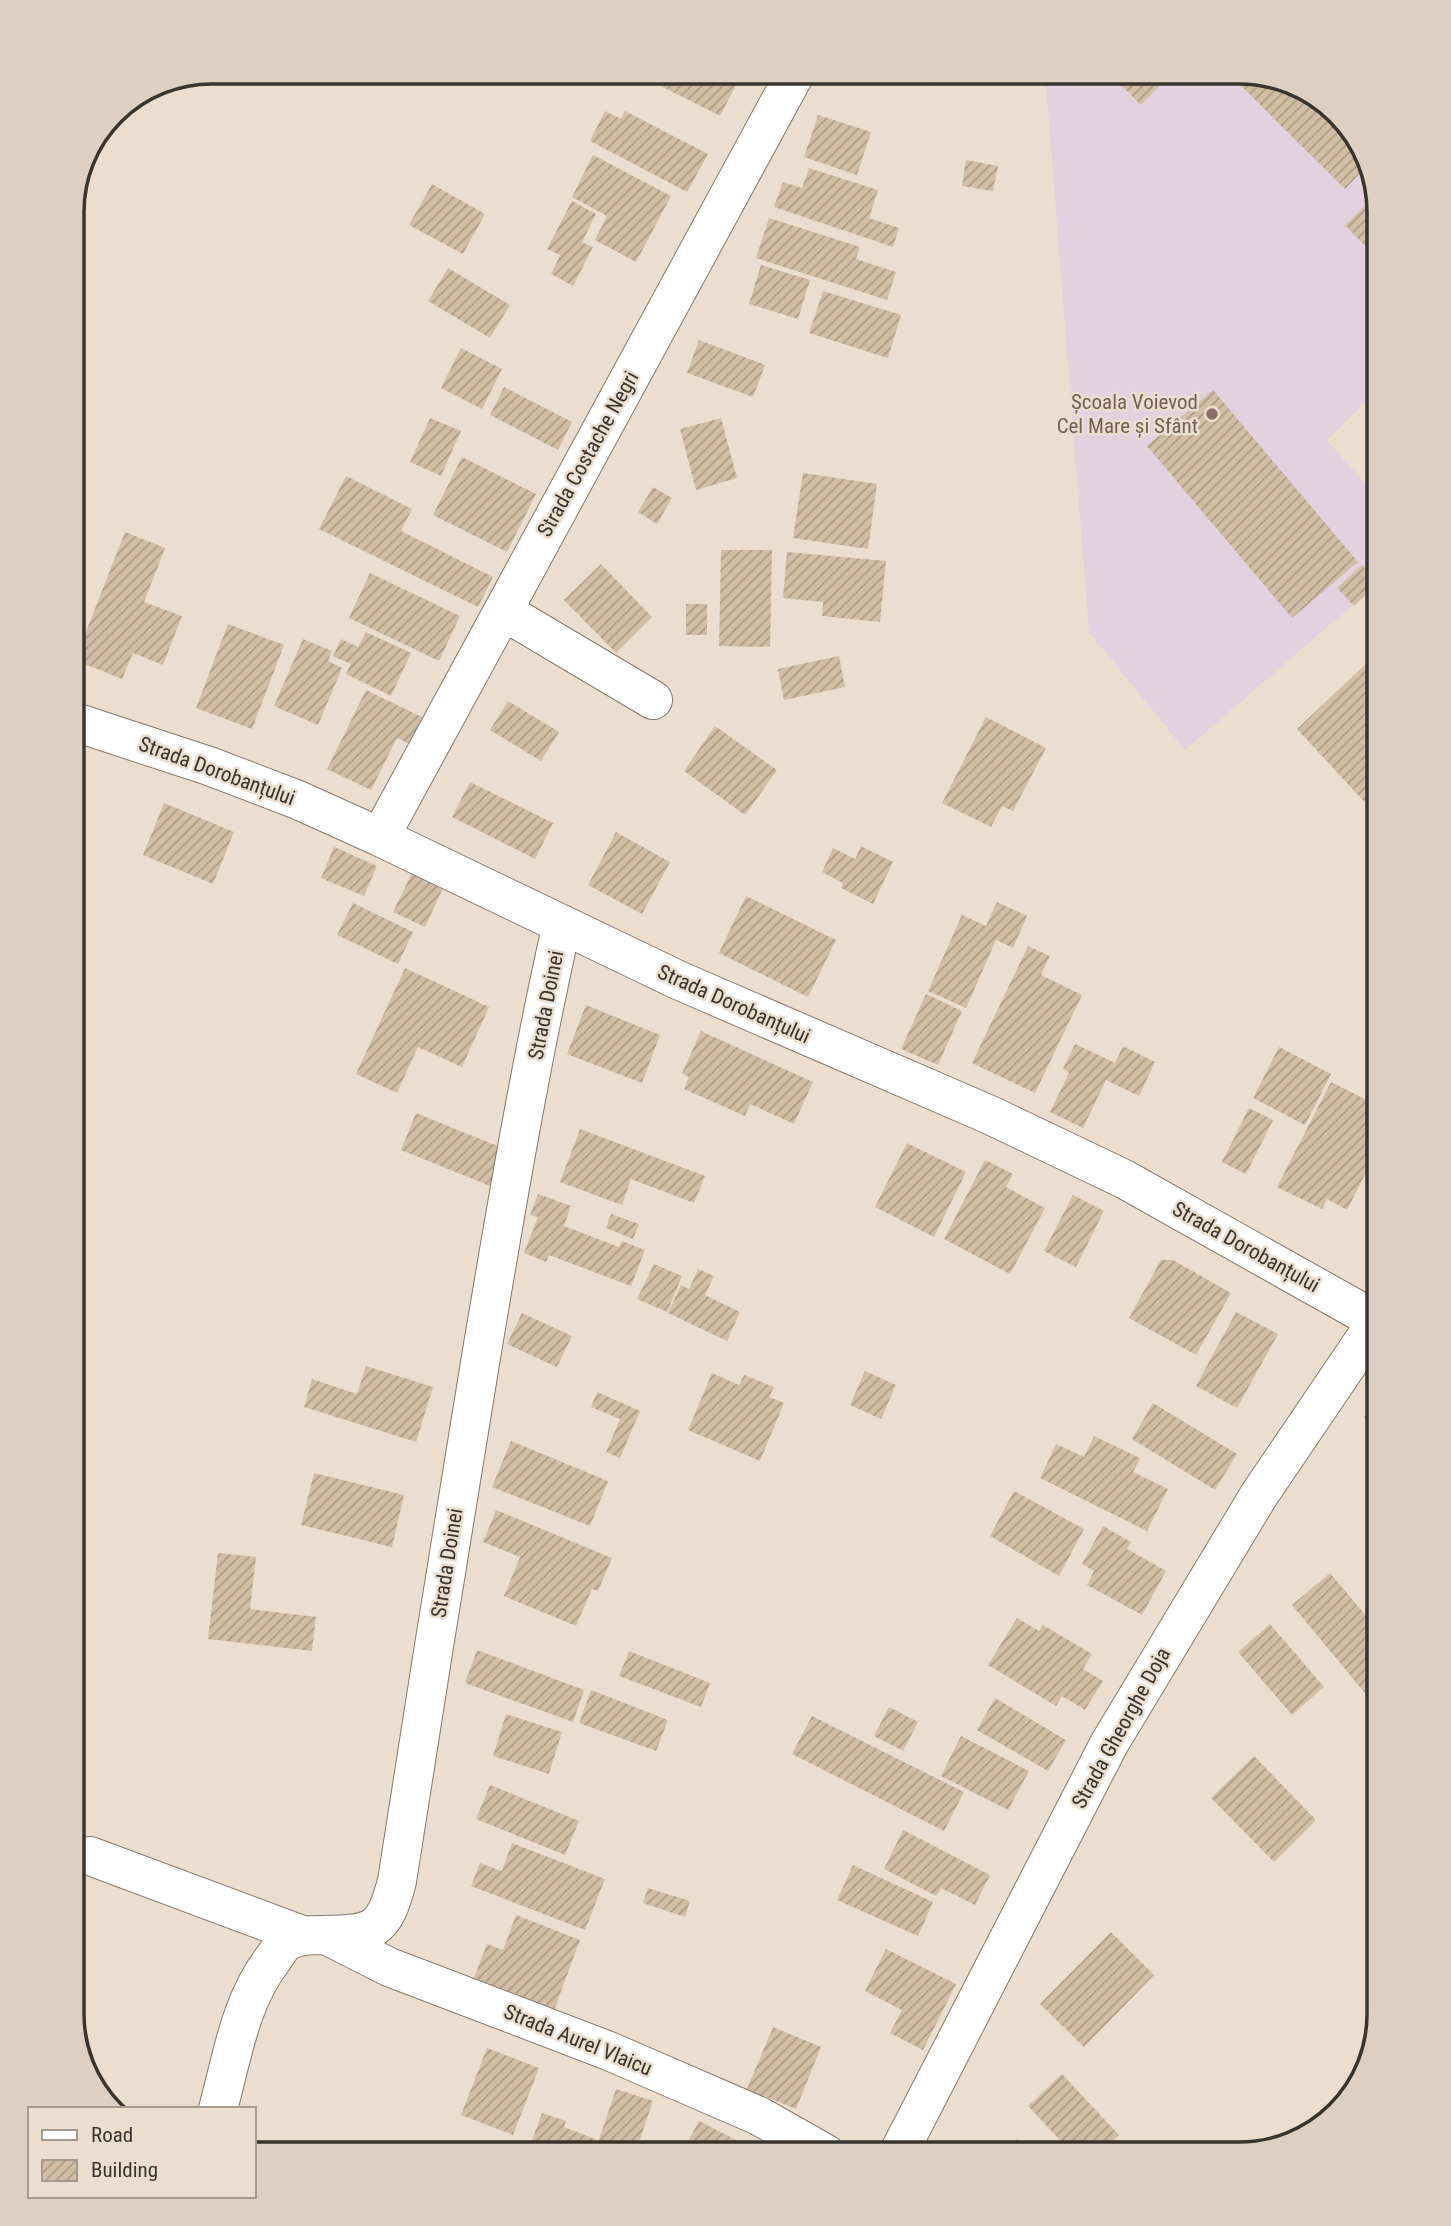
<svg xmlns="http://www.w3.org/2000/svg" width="1451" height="2226" font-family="'Roboto Condensed',sans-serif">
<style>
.education{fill:#e4d0df}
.building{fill:url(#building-hatch)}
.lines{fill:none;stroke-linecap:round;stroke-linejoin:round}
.minor-casing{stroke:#85796c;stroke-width:40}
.minor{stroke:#fff;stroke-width:38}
.education-dot{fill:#8d6e63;stroke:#ebdecf;stroke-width:2.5}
.labels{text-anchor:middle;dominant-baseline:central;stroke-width:5;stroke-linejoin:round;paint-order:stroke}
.education-label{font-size:21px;fill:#785e54;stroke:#ebdecf;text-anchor:end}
.street-label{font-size:21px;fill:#39342e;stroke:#ebdecf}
.rim{fill:none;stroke:#39342e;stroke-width:3.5}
</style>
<defs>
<pattern id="building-hatch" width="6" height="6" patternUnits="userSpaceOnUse" patternTransform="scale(1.75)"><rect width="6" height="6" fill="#d3bea5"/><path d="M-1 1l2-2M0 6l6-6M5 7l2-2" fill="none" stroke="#ac9b87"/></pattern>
</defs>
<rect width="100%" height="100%" fill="#ebdecf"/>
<path class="education" d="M1045 72H1248L1316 95 1365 150 1379 212V388L1327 440 1379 500V582L1185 750 1089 632Z"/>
<path class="building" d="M633 72H710L736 85 720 116Z
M902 72H935L932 86 901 80Z
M1108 72H1173L1141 105Z
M1227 72H1248L1316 95 1365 150 1368 165 1345 189Z
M605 111 621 119 625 111 708 154 687 192 590 141Z
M818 115 871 132 857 175 804 157Z
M593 155 671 196 636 262 595 240 607 216 572 197Z
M966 160 998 166 993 191 962 186Z
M809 168 878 190 869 218 899 228 893 247 774 207 783 182 802 188Z
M432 184 485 214 463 254 409 225Z
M1375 196 1379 212V260L1345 225Z
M572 201 596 214 582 242 593 247 573 286 551 274 560 255 547 249Z
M769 218 860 247 856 259 896 272 887 300 756 258Z
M761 265 810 280 798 319 749 304Z
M448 268 510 305 490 338 428 301Z
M823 291 901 315 888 358 809 333Z
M699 340 765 365 753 397 687 373Z
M461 348 502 369 482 409 441 388Z
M504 387 572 422 558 450 490 415Z
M1213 390 1358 562 1292 618 1147 446Z
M430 418 461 431 441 476 410 462Z
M721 418 737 478 696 490 680 429Z
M462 457 536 494 507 552 433 515Z
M803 473 877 484 868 549 793 538Z
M346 476 412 509 401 531 493 577 478 607 319 529Z
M653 487 672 498 657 524 638 512Z
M72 523 76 524 72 533 82 538 72 565Z
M125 532 165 548 144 602 182 616 163 665 133 653 122 679 75 660Z
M721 550H772L770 647 719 646Z
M787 552 886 561 880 622 822 616 823 602 783 598Z
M601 564 652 617 616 653 564 600Z
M1362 565 1379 583 1354 606 1337 588Z
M370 573 460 616 439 661 349 618Z
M686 604H707V635H686Z
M228 624 284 645 252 729 196 708Z
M366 632 411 653 391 696 346 674 351 664 333 656 341 639 358 647Z
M303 639 332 651 328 661 342 668 318 725 274 706Z
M839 656 845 687 784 700 778 669Z
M1370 660 1379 669V801L1371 809 1297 729Z
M366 690 428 720 415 747 397 738 371 790 327 769Z
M508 701 559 732 541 761 490 730Z
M986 717 1046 748 1013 811 1002 806 991 827 942 803Z
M715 726 777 770 745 815 684 771Z
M470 782 553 823 535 859 452 817Z
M164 803 234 832 213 884 143 855Z
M616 832 670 862 642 914 588 885Z
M861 846 893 862 873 904 841 888 843 883 822 872 833 848 855 859Z
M334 847 377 866 364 896 321 878Z
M413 871 444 886 425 927 393 912Z
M746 896 836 940 808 997 719 953Z
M997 902 1027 916 1013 948 996 940 966 1008 928 991 962 915 986 926Z
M353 903 413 932 398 964 337 935Z
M1028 946 1050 956 1041 975 1082 995 1035 1093 972 1063Z
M405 968 489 1007 462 1067 418 1047 397 1093 356 1074Z
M926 994 962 1011 938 1065 901 1049Z
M586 1005 660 1035 642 1083 567 1054Z
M701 1031 813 1082 794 1124 750 1104 745 1116 684 1089 689 1077 682 1073Z
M1075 1044 1115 1063 1123 1046 1155 1062 1139 1096 1106 1080 1083 1128 1050 1112 1069 1073 1063 1069Z
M1279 1047 1331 1074 1305 1125 1253 1098Z
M1331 1082 1379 1106V1147L1347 1210 1327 1199 1322 1209 1277 1187Z
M1249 1108 1273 1120 1246 1174 1222 1162Z
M416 1113 505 1149 490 1186 401 1150Z
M580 1129 705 1176 694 1203 631 1179 622 1205 560 1182Z
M907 1143 966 1172 934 1237 875 1207Z
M985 1160 1013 1174 1006 1187 1045 1208 1010 1274 944 1239Z
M538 1194 571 1206 564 1226 619 1247 622 1241 645 1250 631 1286 549 1255 546 1262 524 1253 538 1217 530 1215Z
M1073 1195 1104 1211 1076 1267 1044 1251Z
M611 1214 639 1224 633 1239 606 1228Z
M1161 1260H1173L1231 1293 1196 1355 1129 1318Z
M654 1264 682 1276 667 1312 637 1299Z
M698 1269 714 1276 705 1295 740 1312 727 1341 668 1313 681 1285 689 1289Z
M1236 1312 1278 1334 1237 1408 1196 1386Z
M522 1313 572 1336 557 1367 507 1344Z
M366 1366 433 1387 416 1442 304 1407 312 1379 357 1394Z
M865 1371 896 1385 881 1419 850 1405Z
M712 1373 739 1385 744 1375 774 1387 769 1397 784 1403 760 1461 688 1430Z
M597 1392 640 1411 620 1458 606 1452 620 1419 591 1407Z
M1153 1403 1237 1454 1215 1490 1132 1439Z
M1379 1403V1433L1364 1417Z
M1094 1436 1140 1458 1133 1472 1168 1489 1147 1531 1040 1478 1056 1444 1084 1457Z
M511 1441 608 1481 590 1526 492 1487Z
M314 1473 404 1495 392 1547 301 1525Z
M1014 1491 1084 1529 1059 1576 990 1536Z
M496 1510 612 1558 598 1591 592 1589 576 1626 504 1596 520 1557 483 1542Z
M1103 1526 1131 1542 1127 1549 1166 1571 1142 1615 1087 1585 1094 1571 1082 1564Z
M218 1553 256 1557 250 1609 316 1617 312 1651 208 1639Z
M1330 1573 1378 1630 1379 1629V1710L1292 1605Z
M1017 1618 1039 1631 1043 1625 1092 1654 1083 1669 1103 1681 1085 1710 1062 1696 1056 1706 988 1665Z
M1270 1624 1324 1687 1292 1715 1238 1652Z
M477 1650 584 1690 573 1722 465 1683Z
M629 1651 710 1683 701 1707 619 1676Z
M591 1690 668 1720 656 1751 579 1723Z
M995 1698 1066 1740 1048 1771 977 1730Z
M889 1707 918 1722 903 1751 874 1736Z
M506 1714 562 1732 549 1774 493 1756Z
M812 1716 964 1792 944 1831 792 1754Z
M961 1736 1029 1771 1008 1810 941 1776Z
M72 1738 79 1740 73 1773 72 1772Z
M1254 1756 1316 1820 1274 1862 1211 1798Z
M490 1785 579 1821 565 1855 476 1819Z
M903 1830 990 1875 975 1905 941 1888 936 1896 884 1869Z
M512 1843 605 1879 585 1930 471 1886 480 1863 502 1871Z
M853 1865 933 1902 918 1936 837 1900Z
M648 1888 690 1901 685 1917 643 1903Z
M516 1915 580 1940 553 2013 472 1983 487 1944 503 1950Z
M1111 1932 1154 1975 1084 2047 1040 2004Z
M886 1949 956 1984 923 2050 890 2033 902 2010 865 1991Z
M773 2027 821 2047 796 2109 747 2089Z
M487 2048 539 2068 513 2135 461 2115Z
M1062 2074 1119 2135 1099 2154H1073L1028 2106Z
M616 2089 653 2101 635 2154H594Z
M542 2113 566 2121 564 2127 595 2139 590 2154H527Z
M699 2121 746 2145 742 2154H681Z
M1017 2139 1031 2154H1001Z"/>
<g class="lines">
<g class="minor-casing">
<path id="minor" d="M503 611 653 700
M72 721 209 766 298 800 380 837 678 980 990 1115 1124 1179 1377 1321
M380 837 796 72
M90 1856 302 1935
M326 1935 389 1967 609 2051 759 2116 826 2154
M218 2109C232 2058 240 2001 273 1959 277 1953 281 1946 286 1942 298 1935 309 1935 322 1935 374 1934 384 1932 397 1881 425 1704 452 1528 482 1351 506 1209 530 1065 562 924
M898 2154 1109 1744 1259 1495 1379 1318"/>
</g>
<use href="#minor" class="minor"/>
</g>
<circle class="education-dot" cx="1212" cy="414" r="7"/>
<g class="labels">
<g class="education-label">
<text x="1198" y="402">Școala Voievod<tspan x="1198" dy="24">Cel Mare și Sfânt</tspan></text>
</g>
<g class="street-label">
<text transform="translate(588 454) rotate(-61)">Strada Costache Negri</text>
<text transform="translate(217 771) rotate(20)">Strada Dorobanțului</text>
<text transform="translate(734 1004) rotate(24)">Strada Dorobanțului</text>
<text transform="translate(546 1005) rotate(-79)">Strada Doinei</text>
<text transform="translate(1246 1247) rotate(29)">Strada Dorobanțului</text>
<text transform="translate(447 1563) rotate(-81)">Strada Doinei</text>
<text transform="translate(1121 1728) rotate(-61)">Strada Gheorghe Doja</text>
<text transform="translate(578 2040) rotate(22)">Strada Aurel Vlaicu</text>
</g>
</g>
<path d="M0 0H1451V2226H0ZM212 84H1239A128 128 0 0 1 1367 212V2014A128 128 0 0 1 1239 2142H212A128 128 0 0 1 84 2014V212A128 128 0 0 1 212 84Z" fill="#ddd0c2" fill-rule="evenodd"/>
<path class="rim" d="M212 84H1239A128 128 0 0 1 1367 212V2014A128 128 0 0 1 1239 2142H212A128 128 0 0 1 84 2014V212A128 128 0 0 1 212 84Z"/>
<rect x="28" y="2107" width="228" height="91" fill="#ebdecf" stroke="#a49a8f" stroke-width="2"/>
<rect x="42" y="2130" width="35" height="10" fill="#ffffff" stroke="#a49a8f" stroke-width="2"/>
<text x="91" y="2142" font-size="21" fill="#39342e">Road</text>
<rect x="42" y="2160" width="35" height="21" fill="url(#building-hatch)" stroke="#a49a8f" stroke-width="2"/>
<text x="91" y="2177" font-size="21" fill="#39342e">Building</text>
</svg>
